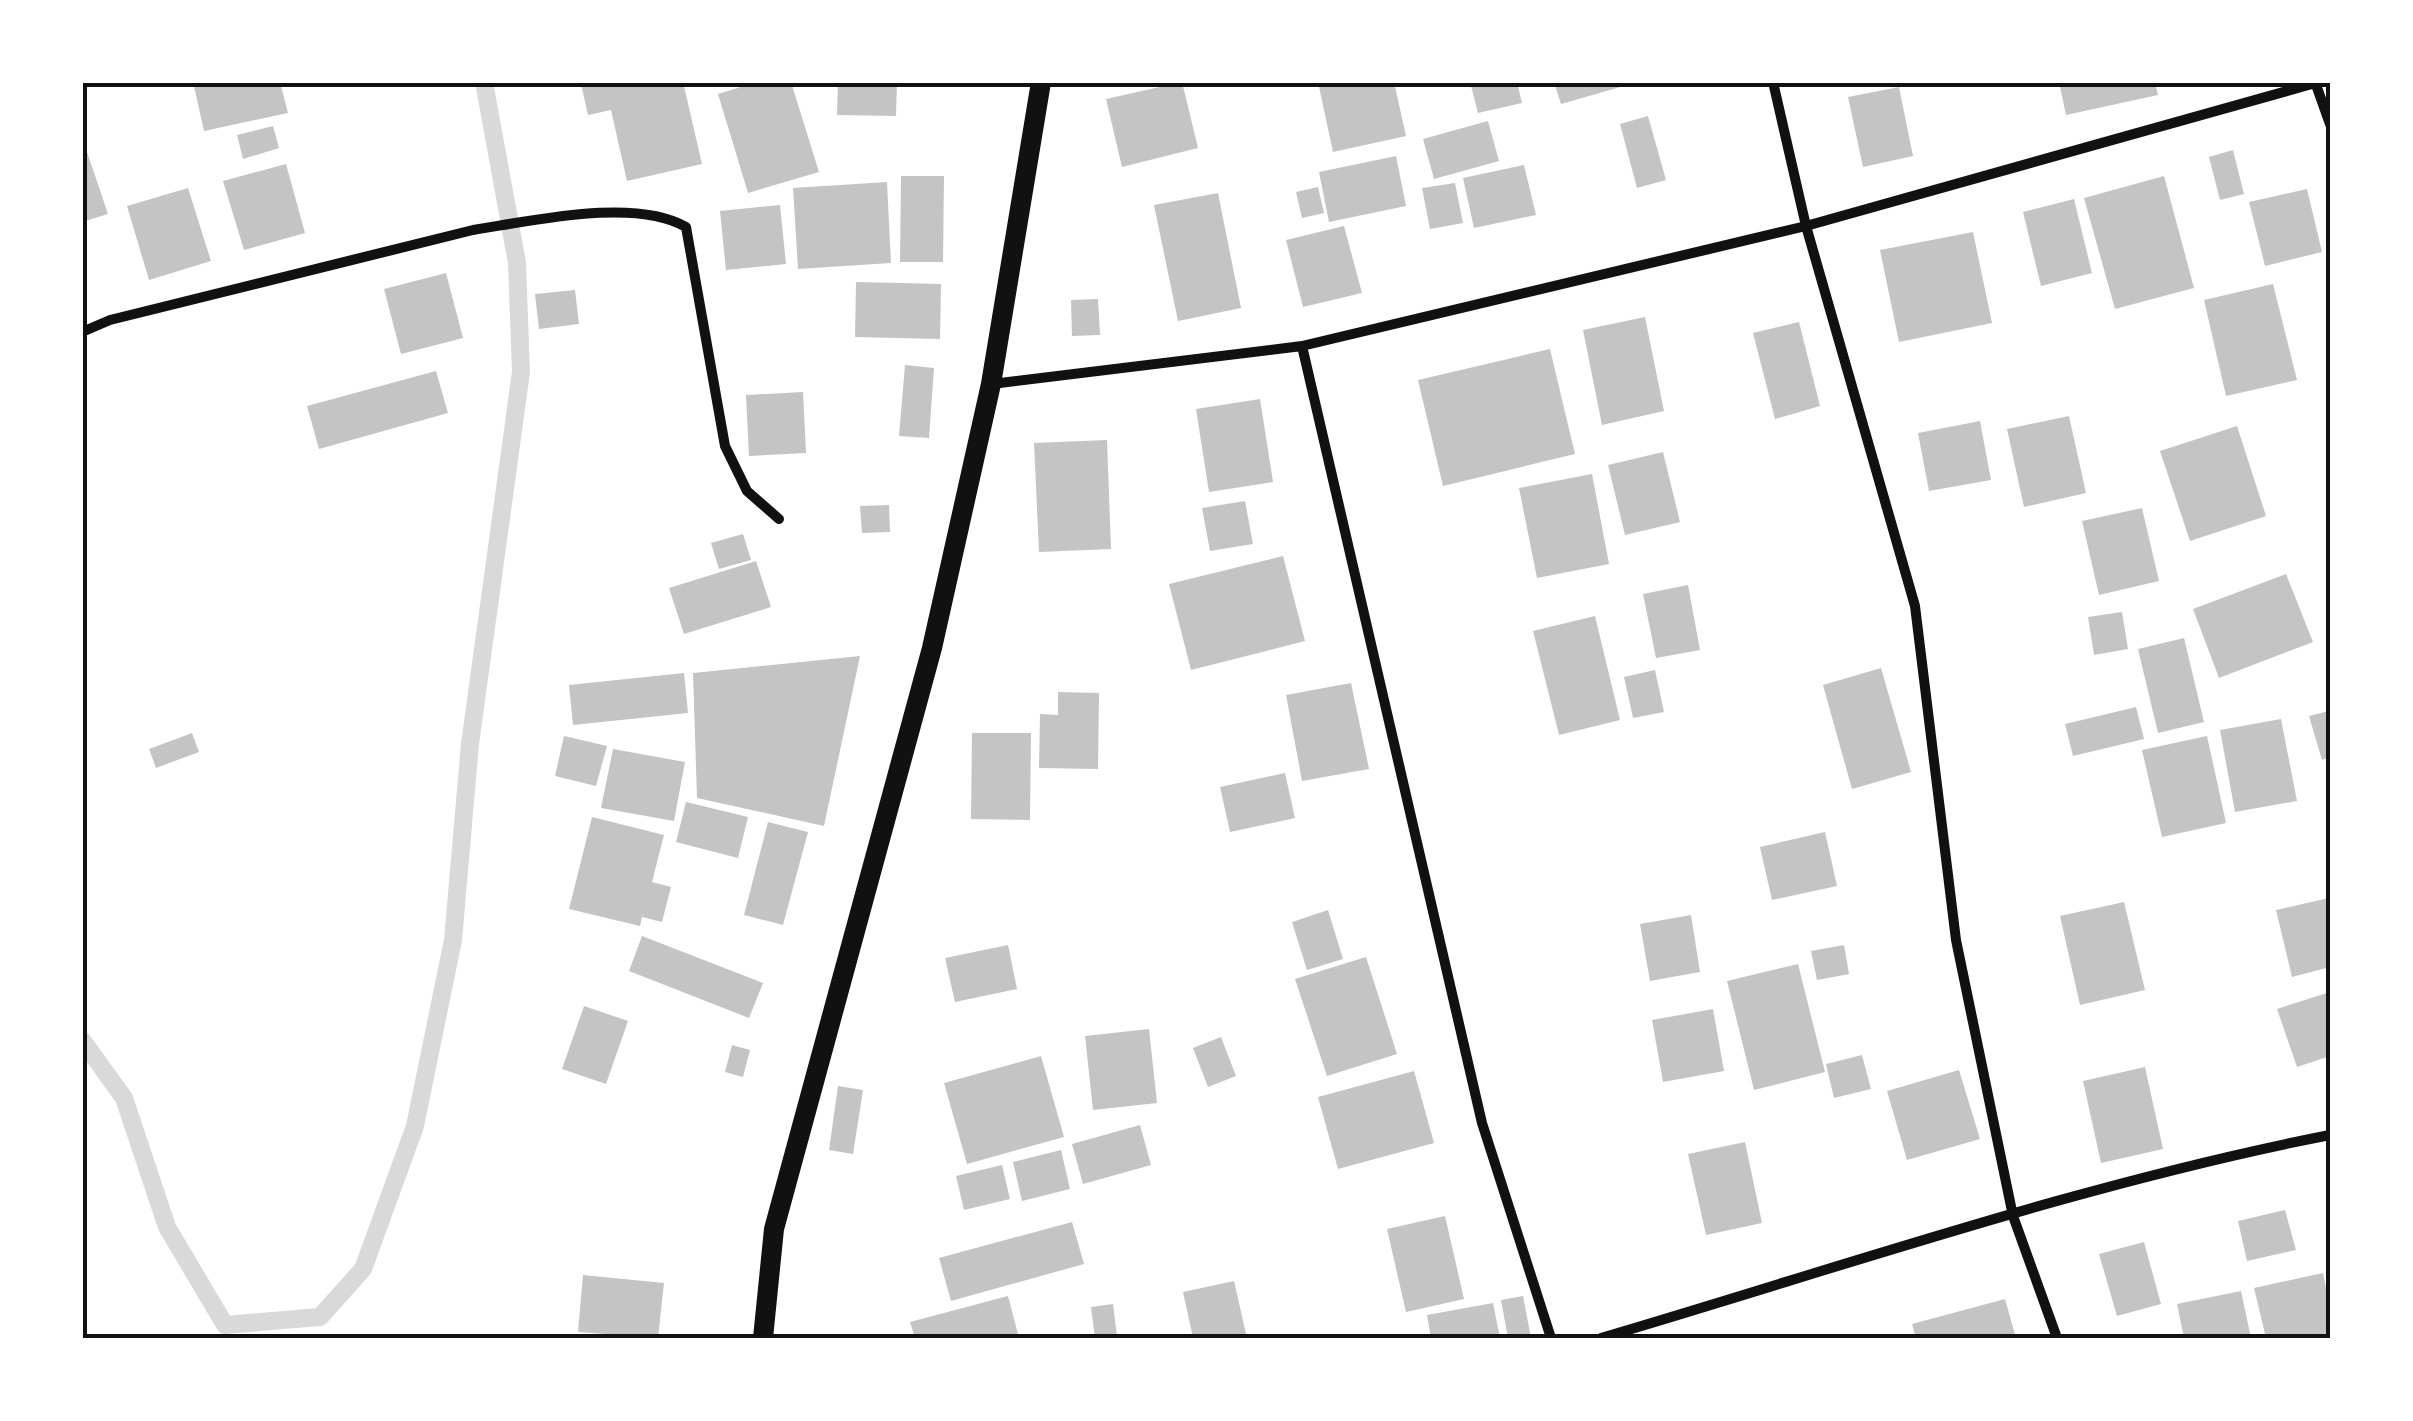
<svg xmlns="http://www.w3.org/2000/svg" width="2413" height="1421" font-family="Figtree,sans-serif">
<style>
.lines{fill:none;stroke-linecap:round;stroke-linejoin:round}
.stream{stroke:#d9d9d9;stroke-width:18}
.building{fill:#c4c4c4}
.minor{stroke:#111;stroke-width:10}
.secondary{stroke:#111;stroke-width:20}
.neatline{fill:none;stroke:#111;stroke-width:4}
</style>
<rect width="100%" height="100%" fill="#fff"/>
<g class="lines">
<path class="stream" d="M82 1040 124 1098 167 1227 225 1325 320 1317 363 1269 415 1126 453 940 470 744 521 372 517 263 484 82"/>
</g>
<path class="building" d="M193 82H280L288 113 204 131Z
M683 82 702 164 627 181 611 110 588 115 581 84Z
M757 82H791L819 172 748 193 718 94Z
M838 82H897L896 116 837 115Z
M1182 82 1198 148 1122 167 1106 99Z
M1318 82H1394L1406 136 1333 152Z
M1470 82H1517L1522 103 1478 113Z
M1554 82H1631V84L1561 104Z
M2059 82H2155L2158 95 2066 115Z
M1899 87 1913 156 1863 167 1848 97Z
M1648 116 1666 180 1637 188 1620 124Z
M1488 121 1499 161 1434 179 1423 139Z
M273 126 279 148 243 159 237 135Z
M86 149 108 214 82 222V151Z
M2233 150 2244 194 2220 200 2209 157Z
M1396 156 1406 206 1329 222 1319 172Z
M286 164 305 233 244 250 223 181Z
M1524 165 1536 215 1474 228 1463 178Z
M901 176H944L943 262H900Z
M2164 176 2194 288 2115 309 2084 198Z
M887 182 891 263 798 269 793 188Z
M1455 183 1463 223 1430 229 1422 188Z
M1318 187 1324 213 1302 218 1296 192Z
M188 188 211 261 149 280 127 206Z
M2307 189 2322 252 2265 266 2249 202Z
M1218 193 1241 308 1178 321 1154 205Z
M2074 199 2092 273 2041 286 2023 212Z
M780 205 786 264 726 270 720 211Z
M1344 226 1362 293 1303 307 1286 240Z
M1973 232 1992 323 1899 342 1880 250Z
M446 273 463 338 401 354 384 289Z
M856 282 941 284 940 339 855 337Z
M2273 284 2297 380 2226 396 2204 300Z
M575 290 579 324 539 329 535 294Z
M1098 299 1100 335 1072 336 1071 300Z
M1645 317 1664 411 1602 425 1583 330Z
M1799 322 1820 406 1775 419 1753 333Z
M1550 349 1575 454 1443 486 1418 380Z
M905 365 934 368 929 438 899 436Z
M436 371 448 413 319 449 307 406Z
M803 392 806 453 749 456 746 395Z
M1260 399 1273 482 1209 492 1196 409Z
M2069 416 2086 493 2024 507 2007 429Z
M1980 421 1991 480 1929 491 1918 433Z
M2237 426 2266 516 2190 541 2160 451Z
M1107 440 1111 549 1039 552 1034 443Z
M1663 452 1680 522 1625 535 1608 465Z
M1592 474 1609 564 1537 578 1519 488Z
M1245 501 1253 544 1210 551 1202 508Z
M889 505 890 532 862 533 860 506Z
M2142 508 2159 581 2099 595 2082 521Z
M743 534 751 560 719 569 711 543Z
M1283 556 1305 641 1191 670 1169 584Z
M756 561 771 607 684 634 669 588Z
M2286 574 2313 642 2219 678 2193 609Z
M1688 585 1700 650 1656 658 1643 594Z
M2122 612 2128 649 2094 655 2088 617Z
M1595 616 1620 720 1559 735 1533 631Z
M2184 638 2204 722 2158 733 2138 649Z
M860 656 824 826 697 798 693 673Z
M1881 668 1911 772 1852 789 1823 685Z
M1655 670 1664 712 1633 718 1624 677Z
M684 673 688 713 573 725 569 685Z
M1351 683 1369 769 1302 781 1286 695Z
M1058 692 1099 693 1098 769 1039 768 1040 714 1058 715Z
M2136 707 2144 739 2073 756 2065 724Z
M2329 711 2330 757 2322 760 2309 716Z
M2281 719 2297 801 2235 812 2220 730Z
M192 733 199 752 156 768 149 749Z
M972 733H1031L1030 820 971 819Z
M564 736 607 746 596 786 555 776Z
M2207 736 2226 823 2162 837 2142 750Z
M613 749 685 762 674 821 601 808Z
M1285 773 1295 818 1230 832 1220 787Z
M686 802 748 817 738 858 676 842Z
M592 817 664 835 652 882 671 887 662 922 642 917 640 926 569 909Z
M768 822 808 832 783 925 744 915Z
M1825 832 1837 886 1772 900 1760 847Z
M2329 898 2330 967 2292 977 2276 910Z
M2124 902 2145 990 2080 1005 2060 916Z
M1328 910 1343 959 1307 970 1292 922Z
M1691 915 1700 972 1650 981 1640 924Z
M642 936 763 983 749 1018 629 971Z
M1008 945 1017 989 955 1002 945 958Z
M1844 945 1849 974 1817 980 1811 951Z
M1366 957 1397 1054 1327 1076 1295 979Z
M1798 964 1825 1072 1754 1090 1727 981Z
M2330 992V1056L2297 1067 2277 1009Z
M584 1006 628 1021 606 1084 562 1069Z
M1713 1009 1724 1071 1663 1082 1652 1020Z
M1149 1029 1157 1103 1093 1110 1085 1036Z
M1221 1037 1236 1076 1208 1087 1193 1048Z
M732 1045 750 1050 743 1077 725 1072Z
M1862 1055 1871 1089 1834 1098 1826 1064Z
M1041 1056 1064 1137 967 1164 944 1083Z
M2145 1067 2163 1149 2101 1163 2083 1081Z
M1959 1070 1980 1139 1907 1160 1887 1091Z
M1414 1071 1434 1143 1338 1169 1318 1097Z
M838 1086 863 1090 853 1154 829 1150Z
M1140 1125 1151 1165 1083 1184 1072 1144Z
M1745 1142 1762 1223 1706 1235 1688 1154Z
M1061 1150 1070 1189 1022 1201 1013 1162Z
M1002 1165 1010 1199 964 1210 956 1176Z
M2285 1210 2296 1250 2247 1261 2238 1221Z
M1445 1216 1464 1299 1406 1312 1387 1229Z
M1072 1222 1084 1264 951 1301 939 1258Z
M2144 1242 2161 1304 2117 1316 2099 1254Z
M2323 1273 2330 1308V1338H2266L2254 1288Z
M583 1275 664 1283 658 1338 578 1332Z
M1234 1281 1247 1338H1193L1183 1292Z
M2241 1291 2251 1338H2184L2177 1304Z
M1008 1296 1019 1338H915L910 1322Z
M1523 1296 1531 1338H1508L1501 1300Z
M2005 1299 2016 1338H1916L1912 1324Z
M1493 1303 1500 1338H1431L1427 1315Z
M1113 1304 1117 1337 1095 1338 1091 1307Z"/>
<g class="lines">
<path class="minor" d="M1773 82 1806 226 1915 606 1956 940 2013 1216 2057 1338
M2315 82 2330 124
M82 332 110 320 473 230C532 221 635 197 686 227L725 446 747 491 779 519
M1302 346 1482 1123 1551 1338
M992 384 1302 346 1806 226 2319 82
M1601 1338C1842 1267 2084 1183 2330 1135"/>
<path class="secondary" d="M763 1338 774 1229 932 648 991 384 1041 82"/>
</g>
<rect width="2413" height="1421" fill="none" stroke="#ffffff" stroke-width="170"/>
<rect x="85" y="85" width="2243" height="1251" class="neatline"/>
</svg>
